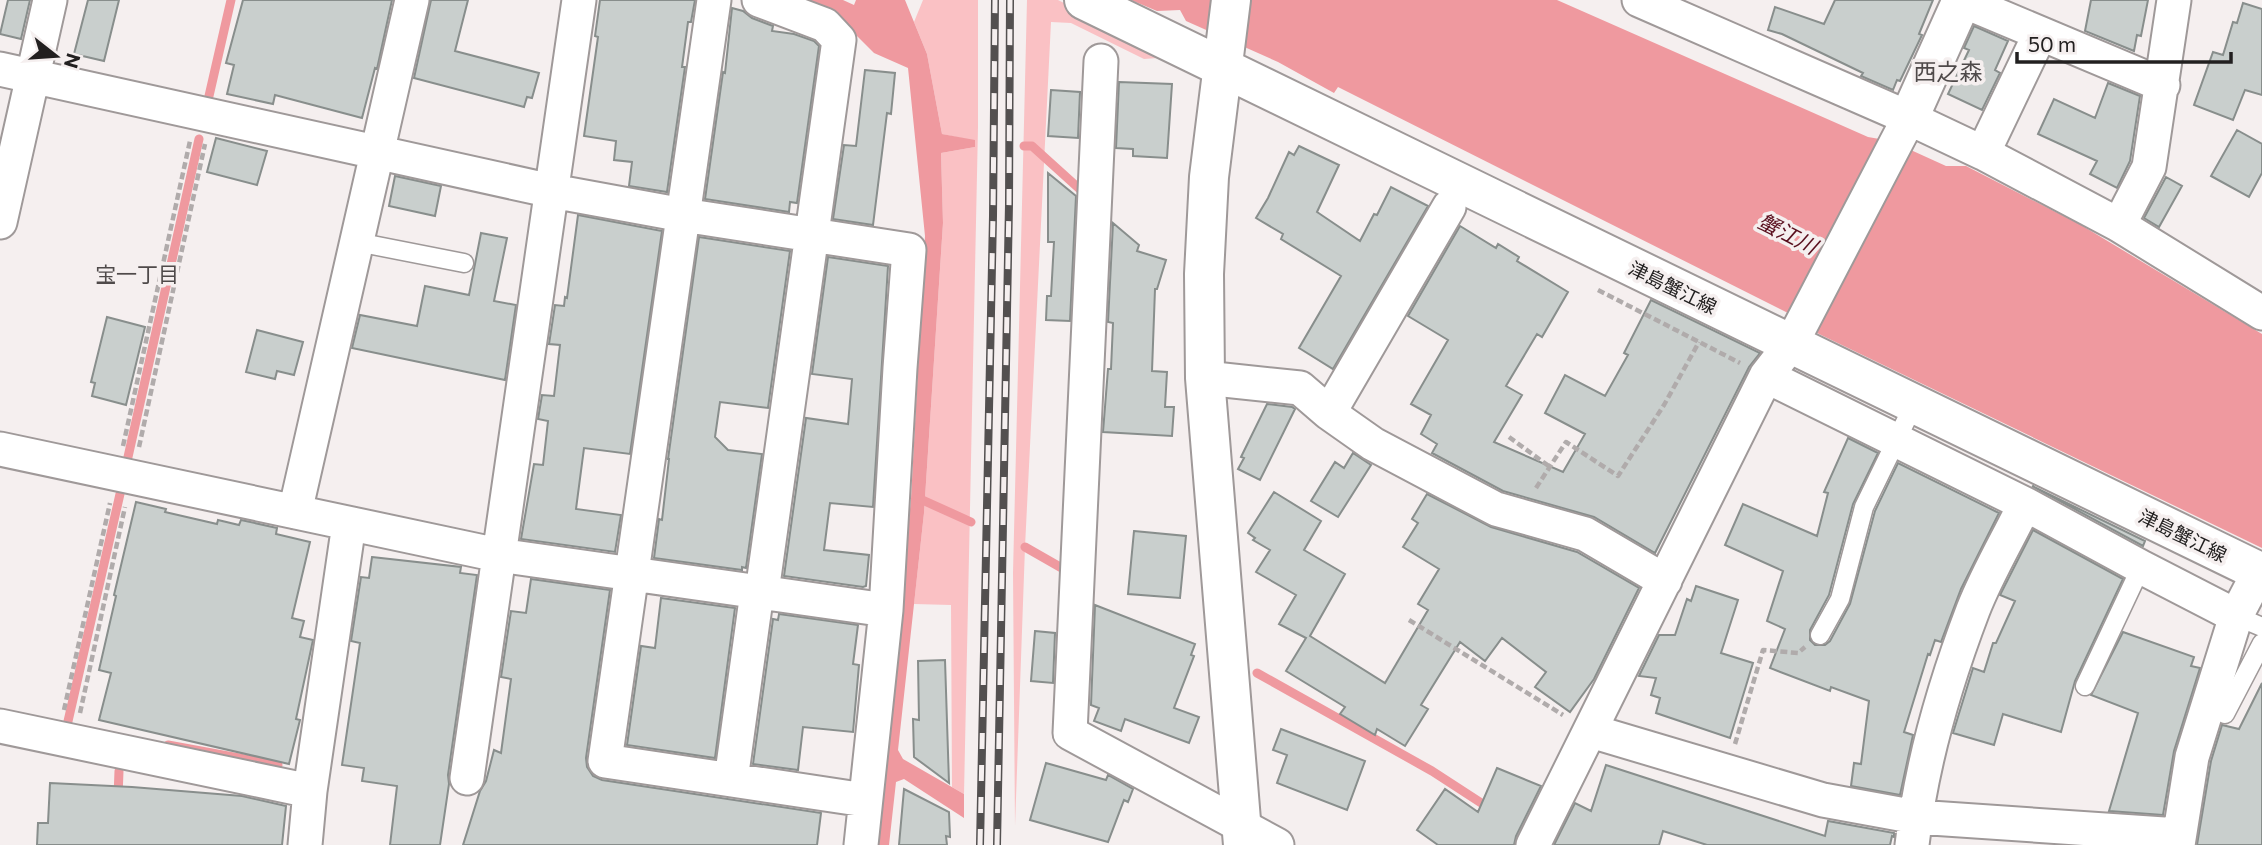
<svg xmlns="http://www.w3.org/2000/svg" width="2262" height="845" font-family="Commissioner,'Noto Sans JP',sans-serif">
<style>
.green{fill:#fac1c4}
.water{fill:#ef999f}
.lines{fill:none;stroke-linecap:round;stroke-linejoin:round}
.stream{stroke:#ef999f;stroke-width:9}
.building{fill:#c9cfcd;stroke:#888e8c;stroke-width:2}
.lane-casing{stroke:#9f9999;stroke-width:21}
.street-casing{stroke:#9f9999;stroke-width:37}
.secondary-casing{stroke:#9f9999;stroke-width:42}
.path{stroke:#b0abab;stroke-width:4.5;stroke-dasharray:7 3.5;stroke-linecap:butt}
.lane{stroke:#fff;stroke-width:18}
.street{stroke:#fff;stroke-width:33}
.secondary{stroke:#fff;stroke-width:38}
.rail-casing{stroke:#535050;stroke-width:8}
.rail{stroke:#f5efef;stroke-width:5;stroke-dasharray:16;stroke-linecap:butt}
.labels{text-anchor:middle;dominant-baseline:central;stroke-width:7;stroke-linejoin:round;paint-order:stroke}
.street-label{font-size:19px;fill:#222020;stroke:#f5efef}
.water-label{font-size:21px;font-style:italic;fill:#590e1d;stroke:#f5efef}
.neighbourhood-label{font-size:21px;fill:#4f4a4a;stroke:#f5efef}
.quarter-label{font-size:23px;fill:#4f4a4a;stroke:#f5efef}
</style>
<rect width="100%" height="100%" fill="#f5efef"/>
<path class="green" d="M923 0H978V127L964 794 952 787 951 605 914 604 924 513 943 223 941 153 975 147V141L942 134 927 54 914 22Z
M1027 0H1058L1171 57 1144 59 1071 23 1051 22 1025 547 1015 826 1013 573Z"/>
<path class="water" d="M790 0H843L854 5 856 0H905L927 54 942 134 975 140V147L941 153 943 223 924 513 898 750 903 759 964 794V818L904 779 896 782 889 845H877L911 499 925 236 908 68 874 53 841 20Z
M1131 0H1557L1868 137 1891 141 1946 166H1966L2081 225 2262 334V548L1819 334 1796 317 1338 87 1334 93 1278 62 1186 21 1180 10 1157 11Z"/>
<g class="lines">
<path class="stream" d="M209 96 231 0
M1024 146H1032L1084 193
M128 457 199 139
M918 498 971 522
M1025 547 1067 571
M1257 673 1432 771 1492 810
M62 729 66 730 120 494
M168 745 278 765
M118 797 119 771"/>
</g>
<path class="building" d="M8 0H30L21 39 0 34Z
M88 0H119L104 61 74 54Z
M243 0H392L377 69 375 68 362 118 275 95 273 104 227 94 234 65 226 63Z
M431 0H468L455 51 539 73 532 98 527 97 524 107 414 78Z
M600 0H695L691 22H688L682 67H685L667 192 629 186 632 162 614 160 616 141 584 136 598 37 595 36Z
M1835 0H1933L1919 34 1922 35 1900 81 1897 80 1893 90 1861 76 1863 73 1782 34 1768 30 1775 7 1824 24Z
M2091 0H2148L2141 36 2137 35 2134 51 2085 31Z
M2243 3 2262 9V95L2245 90 2233 120 2194 105 2213 52 2223 55 2233 22 2237 23Z
M732 8 743 11 752 18 773 26 772 31 794 34 814 41 819 46 797 203 790 202 789 212 705 199 723 72 725 73Z
M1974 26 2008 41 1995 70 2000 73 1982 110 1948 94 1969 50 1964 48Z
M865 70 895 73 891 114 887 113 873 225 833 219 844 145 856 146Z
M1119 82 1172 84 1167 158 1133 156V149L1116 148Z
M2108 83 2140 96 2130 161 2117 188 2090 174 2097 161 2038 134 2054 99 2095 118Z
M1051 90 1080 92 1078 138 1048 136Z
M2237 130 2262 144V173L2249 197 2211 176Z
M216 138 267 151 257 185 207 172Z
M1299 146 1339 165 1317 212 1360 241 1374 214 1377 215 1391 187 1428 206 1333 369 1299 348 1341 276 1281 239 1283 234 1256 218 1268 198 1289 152 1294 155Z
M1048 173 1076 196 1070 321 1046 320 1047 296H1051L1054 242H1048Z
M395 176 441 186 435 216 389 206Z
M2166 177 2182 186 2159 227 2144 218Z
M578 215 662 231 630 454 584 448 576 509 621 515 615 552 521 539 534 464 543 465 548 421 538 419 542 395 554 396 560 345 549 344 555 305 564 306 565 297 567 298Z
M1113 223 1139 245 1137 251 1166 260 1157 289H1155L1152 371 1167 372 1165 407H1174L1172 436 1103 432 1108 369H1111L1113 323 1108 322Z
M1460 226 1496 248 1498 244 1519 257 1517 261 1568 292 1542 337 1537 334 1506 386 1522 395 1494 442 1563 472 1585 434 1545 413 1565 375 1605 396 1628 355 1624 353 1651 300 1760 353 1749 367 1655 553 1594 517 1503 491 1432 453 1437 444 1421 434 1431 415 1411 404 1448 340 1408 316Z
M481 233 507 238 494 301 516 305 505 380 352 348 360 315 417 326 425 286 469 295Z
M699 237 790 251 768 408 720 402 715 437 728 450 762 454 746 568 742 567V570L654 558 659 519 662 520 669 459H668Z
M828 257 888 266 873 507 830 503 824 550 869 555 866 586 863 587 784 576 806 418 848 424 852 379 812 374Z
M107 317 145 327 126 405 92 396 95 383 91 382Z
M257 330 303 342 294 375 277 371 275 379 246 372Z
M1267 404 1292 407 1295 409 1260 480 1238 469 1244 458 1241 457Z
M1848 438 1878 453 1853 504 1829 595 1810 630V640L1815 645H1825L1830 641 1850 604 1875 511 1898 463 1999 513 1961 589 1941 642 1935 640 1930 655 1928 654 1904 732 1913 735 1900 795 1851 786 1854 763 1861 764 1869 701 1831 687 1830 691 1770 668 1785 629 1767 621 1783 571 1725 545 1743 504 1817 536 1828 493 1824 492Z
M1353 453 1371 465 1338 517 1311 501 1335 462 1344 468Z
M2032 486 2145 541 2143 546 2034 487Z
M1274 492 1321 521 1304 550 1345 574 1310 636 1385 683 1428 610 1418 604 1439 569 1403 547 1418 523 1412 519 1427 494 1491 527 1577 552 1639 588 1594 679 1570 712 1535 687 1546 672 1502 638 1485 661 1460 642 1421 705 1428 709 1405 746 1377 729 1375 735 1340 714 1345 707 1286 671 1306 638 1279 624 1296 595 1256 572 1270 550 1253 540 1255 538 1248 533Z
M136 502 166 509 165 512 217 524 218 520 239 525 241 520 277 528 276 534 310 542 292 618 304 621 300 637 313 640 296 719 300 720 289 764 99 720 111 673 99 670 116 596 114 595Z
M2033 530 2123 579 2075 681 2061 732 2003 714 1994 745 1953 733 1973 668 1984 672 1993 643H1996L2015 601 2000 595Z
M1134 531 1186 536 1180 598 1128 594Z
M372 557 461 567 460 573 477 575 448 775 449 784 440 845H390L397 786 362 781 364 768 342 765 360 643 351 641 361 577 369 578Z
M531 579 610 590 586 758 587 767 593 776 602 780 821 813 817 845H463L480 791 486 781 494 750 501 753 511 679 501 677 511 611 526 613Z
M1696 586 1738 600 1721 653 1753 663 1730 738 1656 713 1660 698 1651 695 1656 678 1639 676 1659 635H1675L1687 599 1691 601Z
M661 598 735 608 715 758 627 745 641 646 655 648Z
M1095 605 1195 644 1191 655 1194 656 1174 708 1199 717 1189 743 1125 719 1121 731 1094 721 1099 708 1091 705Z
M779 614 858 625 853 664 859 665 853 732 803 727 798 770 753 764 773 619 778 620Z
M1035 631 1055 633 1053 683 1031 681Z
M2123 632 2194 657 2191 666 2200 668 2174 751 2163 815 2109 811 2138 713 2091 695Z
M945 660 949 783 914 757 913 719 919 720 918 661Z
M2262 683V845H2197L2211 761 2222 725 2239 729Z
M1281 729 1365 761 1347 810 1277 783 1287 755 1273 750Z
M1046 763 1106 780 1108 775 1133 789 1128 802 1124 800 1108 842 1030 820Z
M1606 765 1825 836 1828 821 1894 833V837L1892 836 1890 845H1707L1663 831 1659 845H1554L1575 803 1591 811Z
M1497 768 1541 786 1516 836 1514 845H1438L1417 830 1445 789 1478 812Z
M50 783 132 787 242 796 286 806 282 845H37L38 823H48Z
M904 789 949 812 950 837 946 836 947 845H899Z"/>
<g class="lines">
<g class="lane-casing">
<path id="lane" d="M357 242 464 263
M2236 616 2262 627
M1820 635 1840 599 1864 507 1914 404
M2085 686 2141 567
M2225 714 2262 643"/>
</g>
<g class="street-casing">
<path id="street" d="M714 0 605 761 865 800
M759 0 825 25 839 40 762 592
M1639 0 1909 118 1983 153 2119 225 2262 313
M1961 0 2163 85
M1101 61 1070 733 1277 845
M0 69 552 191 683 215 909 250 900 368 886 610 861 845
M1983 153 2040 34
M1449 207 1329 413 1373 444 1496 509 1585 534 1665 581
M0 222 50 0
M2119 225 2149 167 2174 0
M1766 376 2025 504 2141 567 2236 616
M1205 378 1300 388 1329 413
M0 449 498 555 886 610
M295 512 412 0
M0 726 310 791
M1591 731 1823 800 1916 817 2179 835
M467 778 579 0
M731 780 757 592
M305 845 310 791 349 524
M1533 845 1766 376 1791 344 1909 118
M1912 845C1921 765 1944 686 1973 610 1987 574 2008 539 2025 504
M2178 845 2192 757 2236 616 2259 572"/>
</g>
<g class="secondary-casing">
<path id="secondary" d="M1084 0 2262 573
M1231 0 1209 177 1204 274 1205 378 1243 845
M1909 118 1962 0"/>
</g>
<path class="path" d="M1598 290 1740 363
M1509 437 1550 467
M123 446 190 141
M139 447 205 144
M1536 488 1566 442 1618 476 1664 405 1699 342
M1409 620 1563 715
M64 710 110 503
M80 713 125 507
M1735 744 1763 650 1798 653 1805 647"/>
<use href="#lane" class="lane"/>
<use href="#street" class="street"/>
<use href="#secondary" class="secondary"/>
<g class="rail-casing">
<path id="rail" d="M980 845 993 216 995 0
M997 845 1009 204 1010 0"/>
</g>
<use href="#rail" class="rail"/>
</g>
<g class="labels">
<g class="street-label">
<text transform="translate(1673 287) rotate(26)">津島蟹江線</text>
<text transform="translate(2183 535) rotate(26)">津島蟹江線</text>
</g>
<g class="water-label">
<text transform="translate(1788 233) rotate(27)">蟹江川</text>
</g>
<g class="neighbourhood-label">
<text x="137" y="273">宝一丁目</text>
</g>
<g class="quarter-label">
<text x="1948" y="71">西之森</text>
</g>
</g>
<g transform="translate(56 56) rotate(107)" stroke="#f5efef" stroke-width="5" paint-order="stroke">
<path d="M0-5L12 26L0 18L-12 26Z" fill="#222020"/>
<text y="-10" font-size="19" font-weight="bold" text-anchor="middle" fill="#222020">N</text>
</g>
<path d="M2017 52v10h214v-10" fill="none" stroke="#222020" stroke-width="3.5"/>
<text x="2028" y="52" font-size="21" fill="#222020" stroke="#f5efef" stroke-width="5" paint-order="stroke">50 m</text>
</svg>
